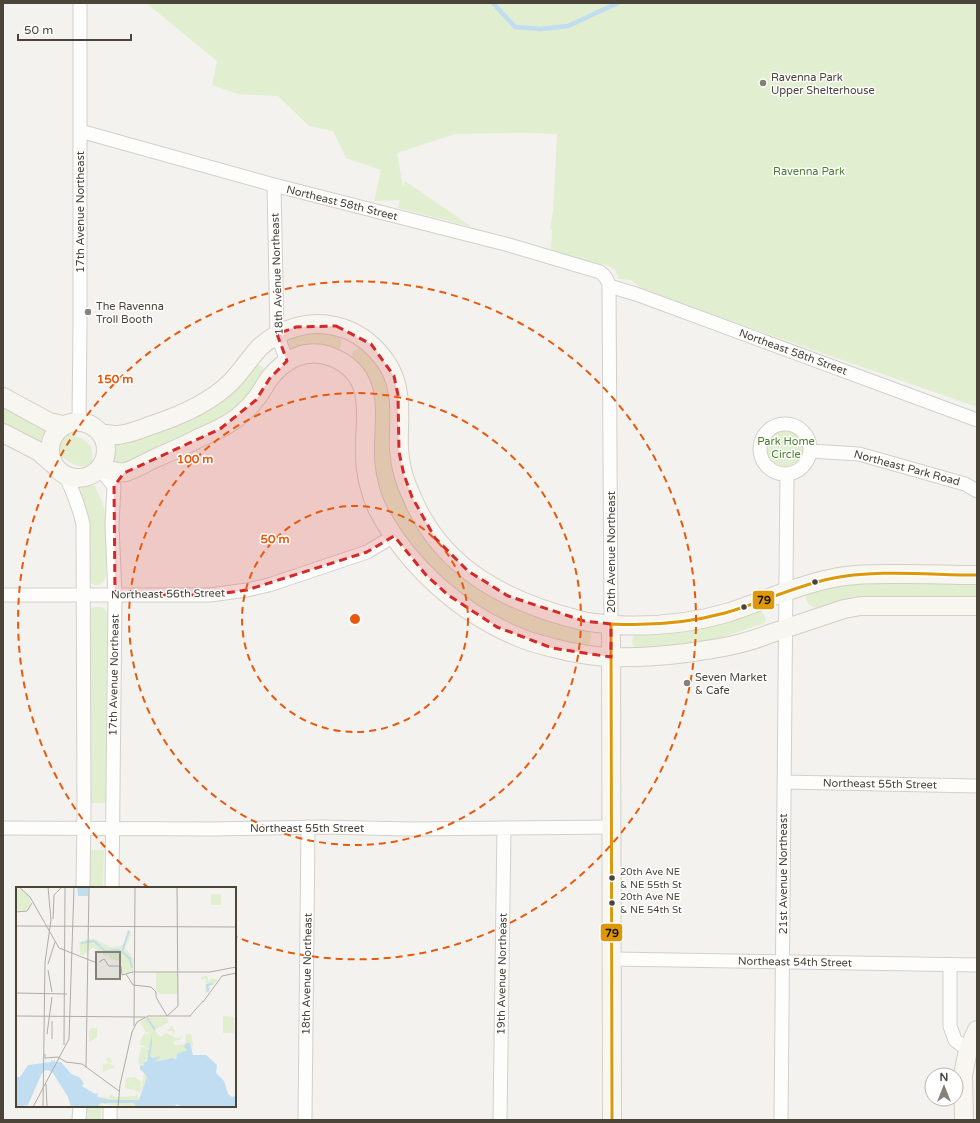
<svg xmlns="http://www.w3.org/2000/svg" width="980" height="1123" font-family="'Varela Round',sans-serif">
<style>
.green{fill:#e1eecf}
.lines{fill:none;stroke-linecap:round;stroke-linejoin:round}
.stream{stroke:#c0ddf1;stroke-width:4.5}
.street-casing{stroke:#d2d0cb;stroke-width:15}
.secondary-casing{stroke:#d3cfc5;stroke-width:20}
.street{stroke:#fdfdfc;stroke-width:13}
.secondary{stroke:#f7f6f1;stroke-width:18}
.bus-1-casing{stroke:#fff;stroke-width:6}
.bus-1{stroke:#dd9709;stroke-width:3}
.marked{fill:#d62828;fill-opacity:0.2;stroke:#d62828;stroke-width:3;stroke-dasharray:8 5;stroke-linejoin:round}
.ring{fill:none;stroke:#e8590c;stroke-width:2;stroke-dasharray:7 5}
.poi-dot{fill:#868178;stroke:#fff;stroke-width:1.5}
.bus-dot{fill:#4b4439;stroke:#fff;stroke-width:1.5}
.labels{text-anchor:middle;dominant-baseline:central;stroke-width:3;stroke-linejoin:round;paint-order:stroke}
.bus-label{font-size:10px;fill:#4b4439;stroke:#fff;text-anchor:start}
.poi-label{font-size:11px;fill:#4b4439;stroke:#fff;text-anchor:start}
.park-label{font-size:11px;fill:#4a7f2a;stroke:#fff}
.street-label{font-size:11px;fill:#4b4439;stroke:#fff}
.inset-river{fill:none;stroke:#c0ddf1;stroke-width:2}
.inset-road{fill:none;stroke:#b0aca6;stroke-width:1}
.view{fill:#868178;fill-opacity:0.15;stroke:#868178;stroke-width:2}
.inset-edge{fill:none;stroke:#4b4439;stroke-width:2}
.centre{fill:#e8590c;stroke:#fff;stroke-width:2}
.ring-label{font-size:12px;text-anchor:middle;font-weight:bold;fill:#e8590c;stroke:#fff;stroke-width:3;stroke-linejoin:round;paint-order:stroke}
.line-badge{stroke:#fff;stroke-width:1.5}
.pale-badge-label{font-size:11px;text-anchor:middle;font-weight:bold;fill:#111}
</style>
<rect width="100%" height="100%" fill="#f4f2ee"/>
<path class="green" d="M146 3H977V407L645 291 631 280 619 279 615 270 608 265 594 264 551 250 552 230 550 229 553 211 557 134 523 133 455 134 397 153 403 187 405 181 472 227 398 208 400 200 374 201 381 170 346 158 333 131 309 126 278 96 238 94 212 85 217 61Z
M309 333H323L338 336C343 341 342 346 337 351L293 350C288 347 287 341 292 337Z
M359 348H361C376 361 381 367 388 386L427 540 590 631C593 638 591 644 584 647L517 629 460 596 414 550 388 512 379 491 351 357 354 350Z
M257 365 261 366 265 371 254 390 227 416 122 465 113 463 110 460 106 443 125 441Z
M3 404 47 428 38 445 3 426Z
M767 448a19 19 0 1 1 38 0a19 19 0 1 1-38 0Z
M68 433C74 435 89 441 91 447 92 449 92 452 92 454 93 457 93 460 91 463 83 473 61 458 56 451 57 442 60 437 68 433Z
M86 485 95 486 104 507 106 521V576C103 587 93 588 87 579L83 504 78 486Z
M977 582V601L834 603 816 608 809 605 806 599 809 592 841 583Z
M96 607C101 607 105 607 107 613L106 803H88L90 612 91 608Z
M761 610 766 619 765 623 717 639 691 645 667 649 635 648 632 642 633 636 636 634Z
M85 850H104L103 888H85Z
M83 1106H101V1120H83Z"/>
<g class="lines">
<path class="stream" d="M493 3 515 27 541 29 568 26 618 3"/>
<g class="street-casing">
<path id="street" d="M80 131 274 185 509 245 600 272C606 276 608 280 609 286L611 624
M274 185 277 334 287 361
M609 286 636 294 977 420
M79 421 80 329V3
M760 449a25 25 0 1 1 50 0a25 25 0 1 1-50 0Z
M810 451 859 454 965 484 977 491
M99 468 114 486 112 525 115 595 112 888
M65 475C73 491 79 507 83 524L84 810 83 888
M3 595H210L247 590 269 585 367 552 394 536
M784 782 977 786
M3 828 214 829 323 827 408 829 611 827
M612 959 977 965
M950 965V1026L955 1040 968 1050
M79 1120 80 1106
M110 1120V1106
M305 1120 308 827
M500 1120 504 828
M781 1120 787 474"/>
</g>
<g class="secondary-casing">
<path id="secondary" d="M3 397 49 422 63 425
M50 450a28 28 0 1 1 56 0a28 28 0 1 1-56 0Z
M3 433 38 451 53 464
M101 433C106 434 112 435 118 435 128 434 139 430 149 426 177 417 210 403 231 382 241 372 249 359 259 348 279 329 308 320 335 326 367 333 394 362 398 394 401 412 398 431 399 449 400 465 405 483 412 497 442 570 509 603 583 621 593 623 605 624 616 625 654 627 693 623 730 612 763 601 795 586 829 579 854 573 880 574 905 574 929 574 953 575 977 575
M99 468C107 469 118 474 126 472 135 469 149 461 158 457 172 451 186 445 199 438 213 432 227 426 238 417 244 412 250 407 254 401 260 395 264 386 269 379 284 359 307 347 332 357 377 375 364 416 365 454 365 472 370 494 378 510 409 568 462 615 523 639 538 645 554 648 570 652 584 654 597 657 610 657 635 658 661 656 686 653 714 649 743 645 769 634L844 609 861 606H977
M611 624 612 1120
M964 1120 963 1075 968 1050 977 1030"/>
</g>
<use href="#street" class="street"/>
<use href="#secondary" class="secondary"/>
<g class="bus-1-casing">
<path id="bus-1" d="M612 1120 611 624C649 626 688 623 725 613 760 603 793 587 829 579 875 569 930 575 977 575"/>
</g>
<use href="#bus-1" class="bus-1"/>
</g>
<path class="marked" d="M336 326 371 344 394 376 398 395 399 452 404 475 412 497 435 538 468 571 508 596 584 621 611 624V657L552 648 497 627 448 595 426 575 394 536 367 552 247 590 210 595H115L114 486 124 473 220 429 256 400 270 378 287 361 277 334 296 327Z"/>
<g class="ring">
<circle cx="355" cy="619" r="113"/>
<circle cx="355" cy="619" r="226"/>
<path d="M149 888A339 339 0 1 1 236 937"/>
</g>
<g class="poi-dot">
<circle cx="763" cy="83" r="4"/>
<circle cx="88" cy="312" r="4"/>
<circle cx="687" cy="683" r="4"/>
</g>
<g class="bus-dot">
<circle cx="815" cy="582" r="3.5"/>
<circle cx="744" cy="607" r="3.5"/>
<circle cx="612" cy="878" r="3.5"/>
<circle cx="612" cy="903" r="3.5"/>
</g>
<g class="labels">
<g class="bus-label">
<text x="620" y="872">20th Ave NE<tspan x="620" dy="13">&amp; NE 55th St</tspan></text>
<text x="620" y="897">20th Ave NE<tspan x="620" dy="13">&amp; NE 54th St</tspan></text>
</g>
<g class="poi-label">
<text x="771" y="77">Ravenna Park<tspan x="771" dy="13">Upper Shelterhouse</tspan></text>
<text x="96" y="306">The Ravenna<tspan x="96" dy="13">Troll Booth</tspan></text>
<text x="695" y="677">Seven Market<tspan x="695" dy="13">&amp; Cafe</tspan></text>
</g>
<g class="park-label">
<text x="809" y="171">Ravenna Park</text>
<text x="786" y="441">Park Home<tspan x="786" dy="13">Circle</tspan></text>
</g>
<g class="street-label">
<text transform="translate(342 203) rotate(14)">Northeast 58th Street</text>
<text transform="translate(80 212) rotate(-90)">17th Avenue Northeast</text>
<text transform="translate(277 274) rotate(-92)">18th Avenue Northeast</text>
<text transform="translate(793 352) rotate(20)">Northeast 58th Street</text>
<text transform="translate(907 468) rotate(15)">Northeast Park Road</text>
<text transform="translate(611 552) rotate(-90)">20th Avenue Northeast</text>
<text transform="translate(168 594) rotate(-1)">Northeast 56th Street</text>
<text transform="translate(114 675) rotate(-89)">17th Avenue Northeast</text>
<text transform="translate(880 784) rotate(1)">Northeast 55th Street</text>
<text x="307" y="828">Northeast 55th Street</text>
<text transform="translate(783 874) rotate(-90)">21st Avenue Northeast</text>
<text transform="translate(795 962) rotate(1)">Northeast 54th Street</text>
<text transform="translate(307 974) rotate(-89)">18th Avenue Northeast</text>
<text transform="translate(502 974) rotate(-89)">19th Avenue Northeast</text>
</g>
</g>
<g transform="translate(16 887)">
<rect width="220" height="220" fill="#f4f2ee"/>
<path d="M0 0 13 9 15 16 11 23 0 24ZM195 7H205V18H195ZM111 43H114L115 48 109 61 118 72 117 84 107 87 105 75 93 71V68L89 69 77 60 67 68 64 67 63 55 73 52H79L94 60 106 59 112 48ZM220 83 191 89 193 95 196 91 201 93 198 98H194V103L189 107 190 92 185 93V90ZM140 85H162V107H144L140 103ZM207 129 218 130V146H207ZM131 130 151 131 153 135 139 143 144 150 150 146 157 149 156 144H150L156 139 159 144 157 150 163 151 166 148 164 153 158 154V158L169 157 170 147H175L177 159 174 161 170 156 168 159 172 160 170 165 161 167 160 173 147 175H138L140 171 134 170V162L133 170 127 176 130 178 124 179 122 174 125 160 133 162V161L127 160H131L124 158V155L127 148 136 145 130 146 124 135 130 131 135 139ZM76 141H81V151L73 155V144ZM93 170 97 175 92 176 99 180 87 185V176L91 177 92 174 89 172ZM125 183 127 184 129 186H131V189L124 206 118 203 120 197 117 203 109 201 110 191 119 190 125 194 124 206 128 186ZM95 207 99 210 119 209 121 207 124 212 123 220 87 217 84 220H73L80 209 93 211Z" fill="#e1eecf"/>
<path d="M61 0H72V9H62ZM139 144 136 147V157L134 169 137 171 145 169 138 175 157 171 160 173 161 167 171 163 168 159 170 156H174L177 168H190L201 178 200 186 208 194 212 207 216 210 220 209V220H166L161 217 158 220H120L118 216H84L81 220H55L52 210 37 186 32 183 28 184 25 188 12 218 0 220V190H4L12 178 35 175V172L37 175 39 172V175H45L55 187 63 190 68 196 66 199 79 207 82 206 81 210 94 213H123L131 189 124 182V179L129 178 127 176 131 174 136 147Z" fill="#c0ddf1"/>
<path class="inset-river" d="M65 56 78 54 89 64 102 63 108 66 114 72 116 81M106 64 113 44M192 105 191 98 196 97M131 131 139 143"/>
<path class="inset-road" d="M3 0 14 10 43 61 81 76M0 25 11 24 16 16M37 32 38 8 46 0M0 39 220 40M83 75 88 72 93 79H105L106 88 117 85H194L220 80M32 77 39 55M32 83 36 105M110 87 117 98 135 100 140 105V110M0 106 51 107M140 110 151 129M187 115 206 89 220 86M0 129 129 130M151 129 162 119 161 0M174 129 187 114M118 139 119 0M31 147 36 110M36 152V134M48 158 49 0M29 167V171L42 170 50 175 66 177 103 204M70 180 73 0M30 197 31 220M17 220 53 152 58 0M27 220 29 75 35 33 32 0M102 220 104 198 116 145 121 135 132 129H175"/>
<path class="view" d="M80 65H104V92H80Z"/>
<rect width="220" height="220" class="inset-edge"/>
</g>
<circle cx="355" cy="619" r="6" class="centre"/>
<g class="ring-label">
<text x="115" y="383">150 m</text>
<text x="195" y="463">100 m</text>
<text x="275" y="543">50 m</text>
</g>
<g class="line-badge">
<rect x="752" y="590" width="23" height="20" rx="4" fill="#dd9709"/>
<rect x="600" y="923" width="23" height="19" rx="4" fill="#dd9709"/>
</g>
<g class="pale-badge-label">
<text x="764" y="604">79</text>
<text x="612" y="937">79</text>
</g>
<rect width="980" height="1123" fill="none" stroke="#4b4439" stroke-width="8"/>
<g transform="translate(944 1087)"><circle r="19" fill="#ffffff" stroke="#b7b4b0"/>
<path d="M0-3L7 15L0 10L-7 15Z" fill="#868178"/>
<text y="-6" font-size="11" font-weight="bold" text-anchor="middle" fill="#4b4439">N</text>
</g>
<path d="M18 34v6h113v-6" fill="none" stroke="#4b4439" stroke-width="2"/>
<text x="24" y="34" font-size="12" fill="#4b4439" stroke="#ffffff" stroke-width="3" paint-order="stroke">50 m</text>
</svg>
